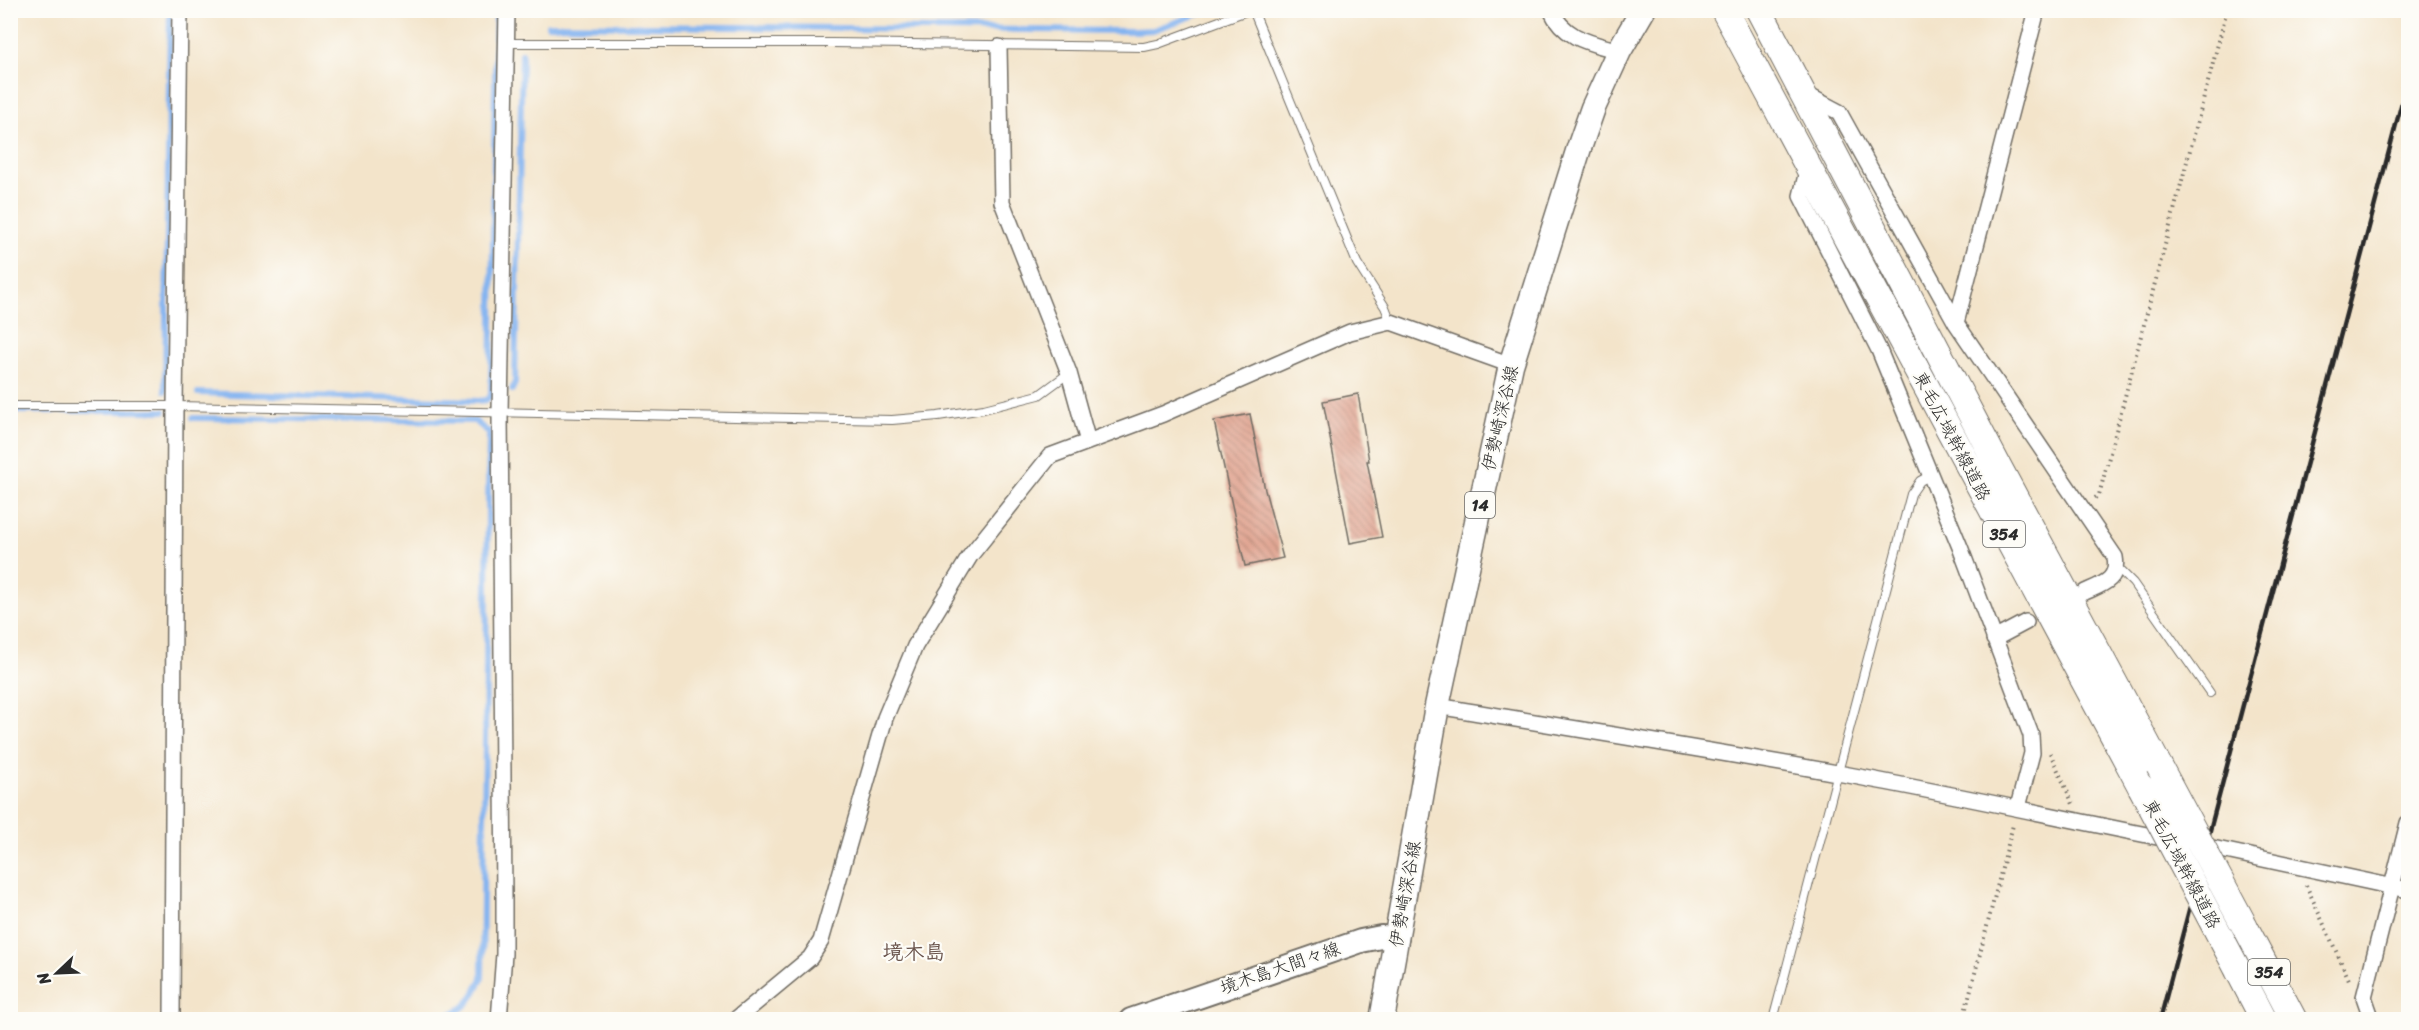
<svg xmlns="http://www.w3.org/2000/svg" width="2419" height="1030" font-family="Sriracha,'Klee One',sans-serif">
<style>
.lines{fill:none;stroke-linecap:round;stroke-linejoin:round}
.stream{stroke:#84b4f0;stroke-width:6}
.building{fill:url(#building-back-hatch)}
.service-casing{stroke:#716c63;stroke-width:10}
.minor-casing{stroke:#716c63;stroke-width:18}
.secondary-casing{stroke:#716c63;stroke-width:26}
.primary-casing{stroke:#716c63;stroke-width:27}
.trunk-casing{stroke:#716c63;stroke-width:28}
.path{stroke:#716c63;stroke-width:4;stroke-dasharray:1.5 4.5;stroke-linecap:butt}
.service{stroke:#fff;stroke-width:8}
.minor{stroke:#fff;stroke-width:15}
.secondary{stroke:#fff;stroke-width:22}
.primary{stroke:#fff;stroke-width:24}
.trunk{stroke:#fff;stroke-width:26}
.rail{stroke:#2b2b2b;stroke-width:4.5}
.trunk-bridge-casing{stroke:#716c63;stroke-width:28;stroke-linecap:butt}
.trunk-bridge{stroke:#fff;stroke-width:26}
.labels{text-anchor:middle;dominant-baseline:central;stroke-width:4.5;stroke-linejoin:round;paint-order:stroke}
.shield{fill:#fdfcf7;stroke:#6a6a68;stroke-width:1.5}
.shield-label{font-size:16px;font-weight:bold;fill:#2b2b2b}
.street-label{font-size:18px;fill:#2b2b2b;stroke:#fdfcf7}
.quarter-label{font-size:21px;font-weight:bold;fill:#6a544c;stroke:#fdfcf7}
</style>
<defs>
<pattern id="building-back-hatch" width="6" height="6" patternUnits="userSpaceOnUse" patternTransform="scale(1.5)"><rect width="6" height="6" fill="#df9f8a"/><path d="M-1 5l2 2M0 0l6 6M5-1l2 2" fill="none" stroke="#b58271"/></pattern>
</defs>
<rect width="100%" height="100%" fill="#fdfcf7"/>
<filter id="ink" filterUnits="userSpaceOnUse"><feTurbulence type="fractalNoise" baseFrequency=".0167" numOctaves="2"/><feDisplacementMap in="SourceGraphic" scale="12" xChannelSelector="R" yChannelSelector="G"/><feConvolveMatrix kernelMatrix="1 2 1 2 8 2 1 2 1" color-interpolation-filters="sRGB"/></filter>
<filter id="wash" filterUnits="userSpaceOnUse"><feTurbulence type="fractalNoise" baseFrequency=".008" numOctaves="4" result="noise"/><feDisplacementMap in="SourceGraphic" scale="24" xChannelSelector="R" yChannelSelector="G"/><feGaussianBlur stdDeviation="1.35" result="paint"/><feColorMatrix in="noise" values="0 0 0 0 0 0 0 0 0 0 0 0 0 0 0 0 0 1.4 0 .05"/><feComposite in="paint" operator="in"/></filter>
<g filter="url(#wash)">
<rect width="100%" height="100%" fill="#f3e4ca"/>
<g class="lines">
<path class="stream" d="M548 25 1133 31 1153 30 1210 10
M512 390 515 383 522 53
M165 391 170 10
M198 393 479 401 486 400 491 396 496 10
M10 411H164
M193 418 475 421 488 432
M437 1020C466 1009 470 1005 482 978L489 431"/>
</g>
<g id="blocks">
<path class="building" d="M1358 394 1369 461H1367L1382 537 1350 543 1323 401Z
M1250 414 1265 490 1283 558 1245 566 1214 421Z"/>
</g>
</g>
<g filter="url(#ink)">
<use href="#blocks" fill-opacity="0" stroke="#716c63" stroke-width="1.5"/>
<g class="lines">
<g class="service-casing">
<path id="service" d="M1253 10 1357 263 1385 307 1391 322
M506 43H832L1144 47 1158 44 1249 10
M10 406H175L892 420 938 416 984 409 1039 395 1069 373
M2117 567 2133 583 2210 693
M1773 1020 1911 494 1920 481 1931 475"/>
</g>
<g class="minor-casing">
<path id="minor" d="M1551 10C1564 39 1591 43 1619 51
M999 47 1002 202 1069 373 1088 442
M1805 94 1839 112 1956 323 2115 557C2119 580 2103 584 2085 592
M1808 167 1801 196 1879 350 1960 547 2031 735 2032 753 2018 807
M1956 323 2037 10
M1994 639 2026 622
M1437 706C1570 728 1704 749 1837 773 1949 793 2060 818 2172 840
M2198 845 2408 890
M172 1020 175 406 180 10
M499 1020 504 954V899L500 413 507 10
M735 1020 810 958 821 941 885 718 915 646 970 556 1050 456 1163 414 1350 332 1391 322 1511 365
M2372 1020 2364 997 2408 823"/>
</g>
<g class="secondary-casing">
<path id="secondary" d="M1131 1020 1361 941 1381 937 1397 938"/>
</g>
<g class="primary-casing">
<path id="primary" d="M1382 1020 1437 706 1511 365 1579 148 1593 108 1619 51 1643 10"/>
</g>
<g class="trunk-casing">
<path id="trunk" d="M1724 10 2141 787
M1759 10 1997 464 2159 766
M2244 925 2294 1020
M2238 970 2264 1020"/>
</g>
<path class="path" d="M2095 498 2099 495 2227 10
M2050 753 2073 804
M2306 885 2350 982
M1963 1020 2013 825"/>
<use href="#service" class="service"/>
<use href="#minor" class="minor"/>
<use href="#secondary" class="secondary"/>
<use href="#primary" class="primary"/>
<use href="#trunk" class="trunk"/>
<path class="rail" d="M2160 1020 2408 79"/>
<g class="trunk-bridge-casing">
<path id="trunk-bridge" d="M2159 766 2244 925
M2141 787 2238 970"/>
</g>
<use href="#trunk-bridge" class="trunk-bridge"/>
</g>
</g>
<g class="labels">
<g class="shield">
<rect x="1465" y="492" width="30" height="26" rx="4.5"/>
<rect x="1983" y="521" width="42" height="26" rx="4.5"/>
<rect x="2248" y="959" width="42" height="26" rx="4.5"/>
</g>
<g class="shield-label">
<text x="1480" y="505">14</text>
<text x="2004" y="534">354</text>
<text x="2269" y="972">354</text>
</g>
<g class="street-label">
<text transform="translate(1500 418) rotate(-77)">伊勢崎深谷線</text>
<text transform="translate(1952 436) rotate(62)">東毛広域幹線道路</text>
<text transform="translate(2182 864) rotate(62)">東毛広域幹線道路</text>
<text transform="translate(1405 894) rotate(-80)">伊勢崎深谷線</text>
<text transform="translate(1280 968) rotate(-19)">境木島大間々線</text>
</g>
<g class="quarter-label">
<text x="914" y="952">境木島</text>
</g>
</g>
<rect width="2419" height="1030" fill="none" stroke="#fdfcf7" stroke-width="36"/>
<g transform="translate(57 973) rotate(247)" stroke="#fdfcf7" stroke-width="4.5" paint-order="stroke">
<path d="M0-4.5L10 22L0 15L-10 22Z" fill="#2b2b2b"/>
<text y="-9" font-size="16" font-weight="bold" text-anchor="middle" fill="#2b2b2b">N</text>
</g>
</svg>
